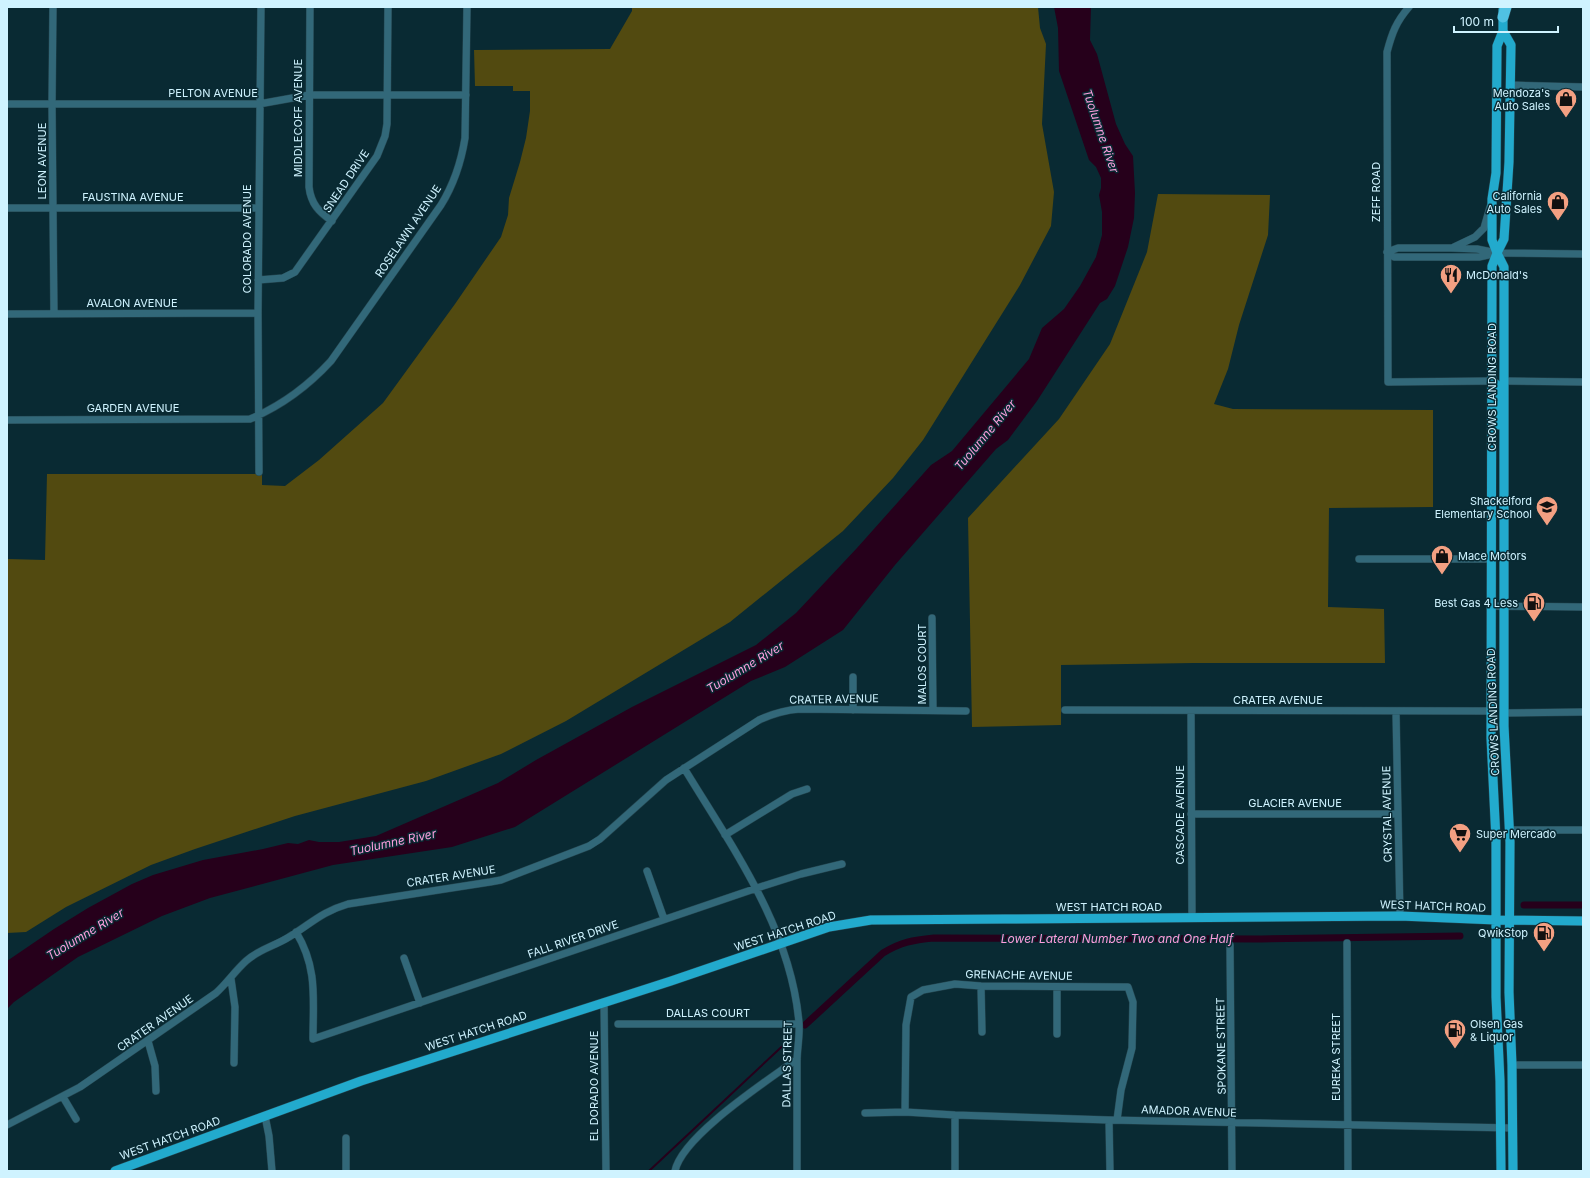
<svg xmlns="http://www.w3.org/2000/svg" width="1590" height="1178" font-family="Inter,sans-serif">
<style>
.green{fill:#524a10}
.water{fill:#26001b}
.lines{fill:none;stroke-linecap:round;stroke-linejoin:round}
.stream{stroke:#26001b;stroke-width:2}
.canal{stroke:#26001b;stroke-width:7}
.minor-casing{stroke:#254650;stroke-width:8}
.major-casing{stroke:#254650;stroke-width:10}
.highway-casing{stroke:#254650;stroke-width:12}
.minor{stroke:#326879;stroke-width:7}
.major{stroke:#22aacd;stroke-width:9}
.highway{stroke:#50c1e2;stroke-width:11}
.labels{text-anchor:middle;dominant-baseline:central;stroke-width:3;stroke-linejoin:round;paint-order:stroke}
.street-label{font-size:11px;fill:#cff3ff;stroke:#092a33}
.poi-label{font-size:11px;fill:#cff3ff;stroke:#092a33;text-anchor:end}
.water-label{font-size:12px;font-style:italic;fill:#fc9edd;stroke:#092a33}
</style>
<rect width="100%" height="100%" fill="#092a33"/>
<path class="green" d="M632 7H1038L1040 28 1046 44 1042 124 1054 192 1051 226 1020 285 923 440 893 478 843 531 730 622 566 721 501 754 426 781 295 816 195 849 151 865 66 907 26 932 7 933V559L45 560 47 474H262V485L285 486 319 460 383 403 455 304 501 237 508 215 509 198 520 162 526 138 530 111V91H513V86H475L474 50 610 49 632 11Z
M1158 194 1270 195 1268 235 1239 325 1228 369 1214 404 1233 409 1433 410V507L1329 508 1328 607 1384 609 1385 663H1194L1061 665V725L972 727 968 518 1059 419 1110 344 1147 252Z"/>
<path class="water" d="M1054 7H1091L1090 40 1097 54 1116 124 1125 144 1133 156 1135 193 1134 218 1128 247 1115 286 1107 299 1100 303 1037 401 1008 440 996 449 895 565 843 630 785 667 751 681 515 827 452 847 333 865 210 898 162 916 78 957 14 1002 7 1009V961L54 929 88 908 132 884 153 875 203 860 263 849 288 843 298 844 309 840 319 842H339L376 836 498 783 536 760 632 707 756 645 796 613 857 548 931 465 952 451 1029 359 1042 328 1064 309 1080 286 1096 257 1102 235V212L1099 195 1101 188V178L1096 167 1089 160 1059 71 1058 28Z"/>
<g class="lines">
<path class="stream" d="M649 1171 790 1039"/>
<path class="canal" d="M1524 905H1583
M805 1025 883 953C901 942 913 940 934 938L1261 939 1460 936"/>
<g class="minor-casing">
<path id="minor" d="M53 7 52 104 54 314
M310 7 309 187C311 204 319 212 332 221
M1409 7C1396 22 1392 33 1387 52L1388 382 1491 381
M1510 85 1583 87
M7 104H259L309 95H466
M7 208H259
M1454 247 1475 237 1484 228 1490 207
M1387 252 1398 248H1451L1477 249 1497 253 1583 254
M1387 252 1394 257H1479L1493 254
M258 280 283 278 295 272 377 156 385 136 387 124 388 7
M7 314 258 313
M1504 381 1583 382
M7 420 250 419C281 406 308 386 331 361L441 205C454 184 461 163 465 138L467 7
M259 472 258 313 261 7
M1359 559H1491
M1491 606 1583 607
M932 618 933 710
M853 710V677
M1065 710 1491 711
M1191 711 1192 918
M1396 712 1400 916
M1504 713 1583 712
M684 768C732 847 791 928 799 1023 800 1036 797 1049 797 1062 797 1098 797 1135 797 1171
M1191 814H1398
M1510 830H1583
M725 835 792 794 807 789
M647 871 664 919
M296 932C318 968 313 999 313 1039L757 888 801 874 842 864
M1347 943 1348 1171
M1230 945 1232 1171
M404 958 420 1003
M231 979 235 1007 234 1063
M981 986 982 1032
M1057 987V1034
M604 1002 606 1171
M618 1024H799
M148 1041 155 1066 156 1091
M1512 1065H1583
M63 1097 76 1119
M905 1112 906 1025 911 997 923 990 955 984 981 986 1128 987 1133 1002 1132 1048 1121 1090 1117 1120
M865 1113 905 1112 955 1115 1109 1120 1513 1128
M955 1115V1171
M265 1116 269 1136 272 1171
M1109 1120 1110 1171
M7 1125 80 1087 216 993C227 983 235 971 246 961 259 949 275 946 289 937 312 923 321 912 348 904L490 882 501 880 589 846 600 839 666 780 759 720C772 714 785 710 800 709L966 711
M346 1171V1138
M675 1171C682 1136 767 1081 797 1059"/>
</g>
<g class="major-casing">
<path id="major" d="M1503 31 1511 45 1509 162 1504 239 1497 253 1504 267V726L1510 842 1509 992 1512 1065 1513 1171
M1491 381 1496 384 1499 425
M115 1171 361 1081 671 981 829 927 871 920 1005 919 1400 916 1496 920 1583 921
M1501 1171 1500 1081 1496 997V840L1491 738 1492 266 1497 253 1492 240V199L1496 173 1497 46 1503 31V10"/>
</g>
<g class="highway-casing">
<path id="highway" d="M1503 17 1506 7"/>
</g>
<use href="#minor" class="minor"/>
<use href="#major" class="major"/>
<use href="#highway" class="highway"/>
</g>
<defs>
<g id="shop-pin" transform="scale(1.15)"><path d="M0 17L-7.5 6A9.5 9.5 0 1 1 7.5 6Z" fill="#f3a082" stroke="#092a33"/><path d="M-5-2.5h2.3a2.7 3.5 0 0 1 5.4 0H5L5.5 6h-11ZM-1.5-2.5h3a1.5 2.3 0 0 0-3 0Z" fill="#111"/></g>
<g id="restaurant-pin" transform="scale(1.15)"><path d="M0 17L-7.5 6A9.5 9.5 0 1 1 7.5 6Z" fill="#f3a082" stroke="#092a33"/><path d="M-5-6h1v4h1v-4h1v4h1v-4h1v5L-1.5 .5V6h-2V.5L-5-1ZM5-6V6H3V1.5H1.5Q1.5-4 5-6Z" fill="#111"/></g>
<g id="school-pin" transform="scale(1.15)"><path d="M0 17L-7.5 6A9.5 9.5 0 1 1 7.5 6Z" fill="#f3a082" stroke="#092a33"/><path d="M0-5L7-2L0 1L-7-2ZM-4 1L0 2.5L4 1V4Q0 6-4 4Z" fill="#111"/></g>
<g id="fuel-pin" transform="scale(1.15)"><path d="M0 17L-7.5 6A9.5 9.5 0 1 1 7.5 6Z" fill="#f3a082" stroke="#092a33"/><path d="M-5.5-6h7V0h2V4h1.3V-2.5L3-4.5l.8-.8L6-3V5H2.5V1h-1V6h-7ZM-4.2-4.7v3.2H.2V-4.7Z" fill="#111"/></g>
<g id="supermarket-pin" transform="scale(1.15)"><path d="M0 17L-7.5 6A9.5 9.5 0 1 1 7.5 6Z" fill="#f3a082" stroke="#092a33"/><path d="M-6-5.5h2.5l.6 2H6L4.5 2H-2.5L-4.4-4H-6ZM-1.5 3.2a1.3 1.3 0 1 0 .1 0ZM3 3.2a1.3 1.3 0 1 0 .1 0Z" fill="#111"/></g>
</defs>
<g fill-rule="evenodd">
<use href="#shop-pin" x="1566" y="99"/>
<use href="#shop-pin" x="1558" y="202"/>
<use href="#restaurant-pin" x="1451" y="275"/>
<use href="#school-pin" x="1547" y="507"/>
<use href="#shop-pin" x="1442" y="556"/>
<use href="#fuel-pin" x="1534" y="603"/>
<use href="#supermarket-pin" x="1460" y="834"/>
<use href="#fuel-pin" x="1544" y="933"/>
<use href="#fuel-pin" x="1455" y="1030"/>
</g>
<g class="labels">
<g class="street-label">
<text x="213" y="93">PELTON AVENUE</text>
<text transform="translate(298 118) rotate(-90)">MIDDLECOFF AVENUE</text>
<text transform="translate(42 161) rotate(-90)">LEON AVENUE</text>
<text transform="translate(346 181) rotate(-56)">SNEAD DRIVE</text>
<text transform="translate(1376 192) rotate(-90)">ZEFF ROAD</text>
<text x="133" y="197">FAUSTINA AVENUE</text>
<text transform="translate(408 231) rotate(-56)">ROSELAWN AVENUE</text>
<text transform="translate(247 239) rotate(-90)">COLORADO AVENUE</text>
<text x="132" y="303">AVALON AVENUE</text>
<text transform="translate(1492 387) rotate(-90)">CROWS LANDING ROAD</text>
<text x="133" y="408">GARDEN AVENUE</text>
<text transform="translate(922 664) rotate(-90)">MALOS COURT</text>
<text transform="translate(834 699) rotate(-1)">CRATER AVENUE</text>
<text x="1278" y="700">CRATER AVENUE</text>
<text transform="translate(1493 712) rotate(-92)">CROWS LANDING ROAD</text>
<text x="1295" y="803">GLACIER AVENUE</text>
<text transform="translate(1387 814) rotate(-91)">CRYSTAL AVENUE</text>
<text transform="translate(1180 815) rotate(-90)">CASCADE AVENUE</text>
<text transform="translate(451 876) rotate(-9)">CRATER AVENUE</text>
<text transform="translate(1433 906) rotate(2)">WEST HATCH ROAD</text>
<text x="1109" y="907">WEST HATCH ROAD</text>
<text transform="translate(785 931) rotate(-18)">WEST HATCH ROAD</text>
<text transform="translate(573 939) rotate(-19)">FALL RIVER DRIVE</text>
<text transform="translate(1019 975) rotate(1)">GRENACHE AVENUE</text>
<text x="708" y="1013">DALLAS COURT</text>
<text transform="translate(155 1023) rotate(-35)">CRATER AVENUE</text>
<text transform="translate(476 1031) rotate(-18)">WEST HATCH ROAD</text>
<text transform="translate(1221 1046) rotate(-91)">SPOKANE STREET</text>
<text transform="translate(1336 1057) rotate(-90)">EUREKA STREET</text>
<text transform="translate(787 1064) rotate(-89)">DALLAS STREET</text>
<text transform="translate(594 1086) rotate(-90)">EL DORADO AVENUE</text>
<text transform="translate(1189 1111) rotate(2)">AMADOR AVENUE</text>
<text transform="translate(170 1138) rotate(-20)">WEST HATCH ROAD</text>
</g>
<g class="poi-label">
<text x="1550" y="93">Mendoza's<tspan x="1550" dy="13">Auto Sales</tspan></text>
<text x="1542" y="196">California<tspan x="1542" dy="13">Auto Sales</tspan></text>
<text x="1466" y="275" text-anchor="start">McDonald's</text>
<text x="1532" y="501">Shackelford<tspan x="1532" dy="13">Elementary School</tspan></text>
<text x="1458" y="556" text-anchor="start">Mace Motors</text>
<text x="1518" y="603">Best Gas 4 Less</text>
<text x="1476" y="834" text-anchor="start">Super Mercado</text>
<text x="1528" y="933">QwikStop</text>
<text x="1470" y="1024" text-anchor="start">Olsen Gas<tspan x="1470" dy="13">&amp; Liquor</tspan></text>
</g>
<g class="water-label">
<text transform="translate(1101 131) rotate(71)">Tuolumne River</text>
<text transform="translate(985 435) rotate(-50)">Tuolumne River</text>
<text transform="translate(745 667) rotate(-31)">Tuolumne River</text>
<text transform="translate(393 842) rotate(-12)">Tuolumne River</text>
<text transform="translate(85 934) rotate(-31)">Tuolumne River</text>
<text x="1117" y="938">Lower Lateral Number Two and One Half</text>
</g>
</g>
<rect width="1590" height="1178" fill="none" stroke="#cff3ff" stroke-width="16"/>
<path d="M1454 26v6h104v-6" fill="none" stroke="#cff3ff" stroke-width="2"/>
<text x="1460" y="26" font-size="12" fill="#cff3ff" stroke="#092a33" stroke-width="3" paint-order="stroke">100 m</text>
</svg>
